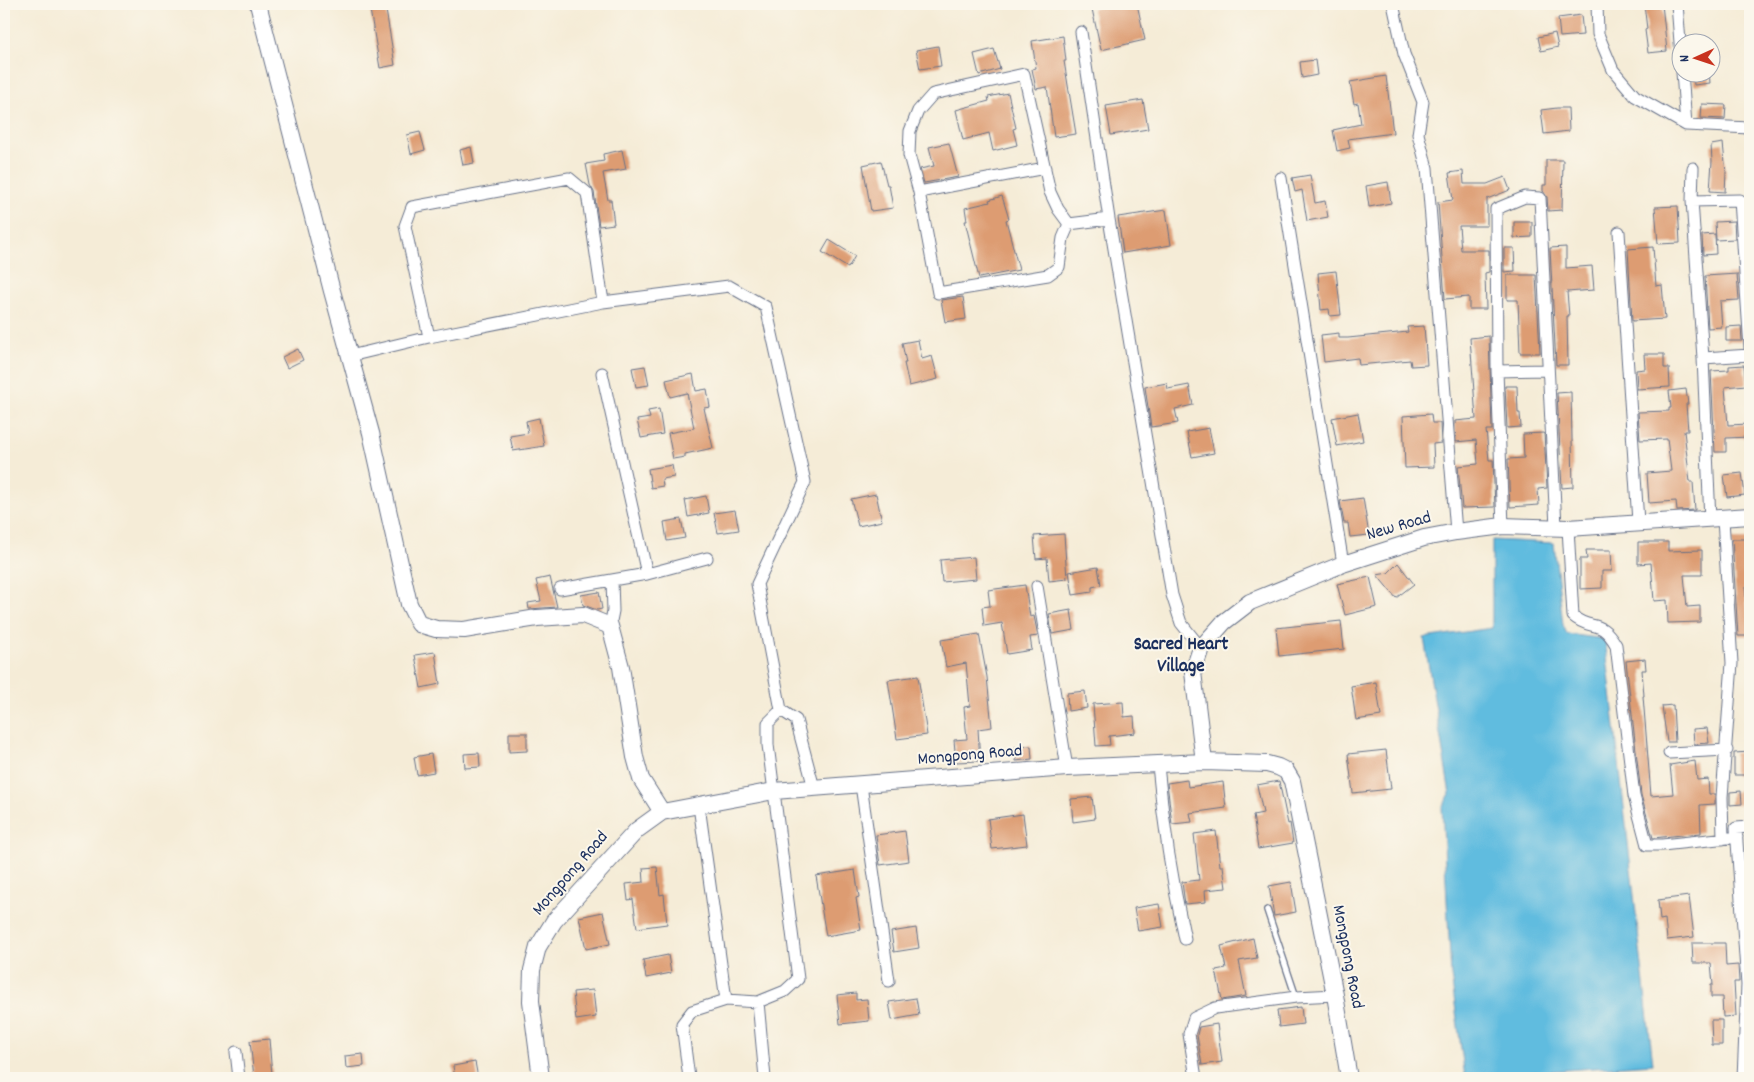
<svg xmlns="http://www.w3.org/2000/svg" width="1754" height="1082" font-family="Dekko,sans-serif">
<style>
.water{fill:#61bcdf;stroke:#3e769e}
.building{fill:#dd9c72}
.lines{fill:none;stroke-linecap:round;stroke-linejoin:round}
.lane-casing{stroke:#677188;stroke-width:8}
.street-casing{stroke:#677188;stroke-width:13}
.secondary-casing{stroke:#677188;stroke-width:18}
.lane{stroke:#fff;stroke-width:5.5}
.street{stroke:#fff;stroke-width:11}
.secondary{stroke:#fff;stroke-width:16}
.labels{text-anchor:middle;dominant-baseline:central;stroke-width:4;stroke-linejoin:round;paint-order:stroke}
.street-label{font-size:18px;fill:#1b2f5e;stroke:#fbf7ec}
.neighbourhood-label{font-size:19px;font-weight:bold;fill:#1b2f5e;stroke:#fbf7ec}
</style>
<rect width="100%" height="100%" fill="#fbf7ec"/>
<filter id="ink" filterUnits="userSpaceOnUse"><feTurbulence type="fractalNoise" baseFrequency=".02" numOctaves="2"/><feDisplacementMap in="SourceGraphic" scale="10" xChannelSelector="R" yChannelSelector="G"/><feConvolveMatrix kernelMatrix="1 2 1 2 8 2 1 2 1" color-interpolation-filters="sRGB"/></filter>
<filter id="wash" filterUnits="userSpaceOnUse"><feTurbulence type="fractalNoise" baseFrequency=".0096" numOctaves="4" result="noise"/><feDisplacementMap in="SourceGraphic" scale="20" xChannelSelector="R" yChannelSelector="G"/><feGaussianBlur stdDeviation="1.12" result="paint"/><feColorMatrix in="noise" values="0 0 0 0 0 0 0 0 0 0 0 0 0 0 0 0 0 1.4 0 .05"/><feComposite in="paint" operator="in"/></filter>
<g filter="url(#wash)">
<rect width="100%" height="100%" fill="#f5ecd7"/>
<path class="water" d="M1492 540 1554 543 1563 625 1567 634 1605 639 1653 1064 1465 1077 1451 975 1442 807 1450 794 1424 638 1492 628Z"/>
<g id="blocks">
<path class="building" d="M369 4H385L395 65 380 68Z
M1116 4H1137L1145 40 1101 50 1092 9Z
M1644 4H1662L1667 51 1648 53 1645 30 1647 29Z
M1581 15 1583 35 1560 37 1558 18Z
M1555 33 1558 47 1541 51 1538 37Z
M1063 36 1066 61H1064L1076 134 1054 137 1047 87 1036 89 1032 69 1036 68 1032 41Z
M938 46 941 66 920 69 916 50Z
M994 49 1000 69 979 75 974 54Z
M1315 60 1317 75 1302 78 1300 62Z
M1693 72H1709L1710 83 1694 85Z
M1386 76 1393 133 1348 139 1350 148 1337 151 1333 130 1361 124 1358 103 1354 104 1350 82Z
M1008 93 1016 128 1013 129 1017 145 993 151 989 133 963 140 956 110 989 101 988 97Z
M1143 100 1148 129 1111 135 1106 106Z
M1702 104 1726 105 1725 119 1701 118Z
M1557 108H1568L1569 131 1544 134 1541 110Z
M420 132 425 150 411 154 407 135Z
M949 143 958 177 924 183 920 169 934 166 929 147Z
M1723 143 1726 173 1725 192 1710 191 1712 161 1711 145Z
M471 147 474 163 463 165 460 150Z
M622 150 626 169 603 173 608 200H611L614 224 599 226 594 192 590 185 586 164 604 161 603 154Z
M1546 160H1563L1562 210 1548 211 1547 197 1543 191V185H1546Z
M881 161 887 185H889L893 208 871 211 863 165Z
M1463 171 1464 184H1487L1505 177 1510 190 1487 199V226H1459L1461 250H1489V272L1485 273 1486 309H1469V297L1445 299 1438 202 1453 200 1449 173Z
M1310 175 1315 203 1325 201 1328 217 1307 221 1302 190 1295 192 1292 178Z
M1388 182 1391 203 1369 207 1366 186Z
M1002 196 1009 219 1006 220 1019 270 979 278 965 221H967L965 208 990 202 989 200Z
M1678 206 1680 243 1658 244 1655 207Z
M1166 210 1171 245 1123 253 1118 217Z
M1734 221 1735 239 1716 240 1715 222Z
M1514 222H1532V237L1514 238Z
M1715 234 1716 254 1703 255 1702 235Z
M829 240 855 256 848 268 822 252Z
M1566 247V268L1592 266 1594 290 1567 292 1569 316H1567L1568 365H1556L1550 248Z
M1653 247 1656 286 1662 285 1665 319 1632 321 1628 249Z
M1504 248H1514L1515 271 1504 272Z
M1336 271 1341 315 1330 316 1329 309 1321 310 1318 273Z
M1737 274 1739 300 1720 301 1722 327 1708 328 1705 276Z
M1507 275H1536L1540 353H1520L1518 300H1507Z
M963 297 966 319 945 322 941 300Z
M1424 326 1427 365 1411 366 1410 360 1359 365 1358 358 1324 362 1321 335 1339 333V338H1348L1408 332 1407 327Z
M1741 326 1742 341H1726V327Z
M1489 336 1492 430H1486L1489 460H1493L1495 507 1462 508 1458 466 1478 464 1476 440 1456 442 1455 421 1476 419 1470 338Z
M918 340 922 359 932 356 938 379 909 386 904 363H906L902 343Z
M298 349 303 360 287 368 282 357Z
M1644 354H1664V368H1669L1670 387 1637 389 1636 370 1645 369Z
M1744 365 1746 385 1725 387 1728 425 1749 424 1750 437 1726 438V452H1715L1711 371 1729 370V366Z
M645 366 649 385 636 387 632 368Z
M693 374 696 391 707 389 710 407 704 408 713 448 685 454V457L673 459 668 433 694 428 687 393 670 397 666 380Z
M1167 383 1168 389 1189 385 1193 405 1175 409 1178 423 1151 427 1145 387Z
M1505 386H1517L1518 413H1520L1521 427 1507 428Z
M1686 389 1688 404H1686L1688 431H1684L1690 482H1693L1695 510 1677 511 1676 501 1649 503 1647 473 1671 471 1667 439 1640 440 1638 412 1669 411V408H1671L1669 391Z
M1571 392 1573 487 1562 488 1557 393Z
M659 409 663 434 641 438 637 420 650 418 648 411Z
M1358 413 1363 441 1337 446 1332 418Z
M1431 414 1432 423H1440L1441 443 1433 444 1434 467 1405 468 1403 416Z
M539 418 544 446 513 451 510 436 528 433 526 421Z
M1209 428 1214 453 1192 457 1187 432Z
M1544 433 1547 488 1538 489 1539 505 1510 507 1508 459 1524 458 1523 434Z
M672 465 674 477 662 479 663 486 651 488 648 469Z
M1742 473 1745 495 1727 497 1724 475Z
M876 494 882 521 858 526 851 499Z
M706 496 709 513 688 517 685 500Z
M1363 498 1369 535 1350 537 1348 523H1344L1340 501Z
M735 510 739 530 718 533 714 513Z
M681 519 685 538 667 541 664 522Z
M1064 534 1067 579 1049 581 1047 558 1036 559 1034 536Z
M1732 539H1750V587H1745L1748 616H1750V636H1738Z
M1638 542H1668V551L1702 550V575H1684L1687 607 1700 606V622L1668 623 1667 600 1654 601 1651 563 1638 564Z
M1586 550H1611L1612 571H1602V588L1580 589V559H1587Z
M974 557 976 579 942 582 940 560Z
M1398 563 1414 584 1396 598 1377 575 1388 573Z
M1098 567 1101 585 1092 587V592L1073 595 1069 572Z
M550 577 557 607 529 609 528 603 541 601 536 580Z
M1370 577 1377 607 1345 615 1337 584Z
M1025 585 1030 617 1034 616 1038 636 1030 637 1032 650 1007 654 1002 623 984 626 982 607 990 606 988 590Z
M599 592 602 609 597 610 583 605 581 595Z
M1071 610 1074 630 1052 634 1049 614Z
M1341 621 1344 649 1279 656 1276 628Z
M979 634 987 677 992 727 978 729 980 761 956 762 954 740 967 739 964 707 970 706 966 663 946 667 941 640Z
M435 652 440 684 421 688 415 655Z
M1645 659 1646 670H1642L1644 696H1643L1651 796 1673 794 1670 765 1695 761 1697 780 1708 779 1709 794H1715V804L1700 805 1701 833 1653 838 1641 795 1626 661Z
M918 676 927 735 897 739 888 680Z
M1376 682 1381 716 1356 720 1351 686Z
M1085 691 1087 708 1068 711 1067 693Z
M1123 702 1124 717 1134 716 1135 733 1109 736 1110 745 1096 746 1093 704Z
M1673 705 1675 742H1667L1662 706Z
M1707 728 1709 743 1694 744 1693 729Z
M509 733H527V751L509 752Z
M1031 746 1032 759 1016 761 1015 747Z
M1386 750 1391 789 1353 793 1348 754Z
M1750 752V775H1734V753Z
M479 753 480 767 465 768 464 754Z
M431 754 434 772 417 775 414 757Z
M1187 780 1188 787 1223 782 1226 808 1190 813 1192 822 1172 824 1167 783Z
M1279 781 1288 824 1290 823 1293 843 1258 849 1253 815 1263 813 1257 785Z
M1741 791 1742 804 1730 805V792Z
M1092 797 1095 819 1073 822 1071 799Z
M1023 814 1027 845 992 849 988 819Z
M905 831 909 861 880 865 876 835Z
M1216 831 1220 866H1223L1226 888 1205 890 1206 902 1185 904 1182 882 1199 880 1194 834Z
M657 867 660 895 664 894 667 924 637 928 633 899 628 900 626 884 644 882 643 868Z
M855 870 859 897 856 898 861 930 826 936 816 876Z
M1291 882 1296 912 1274 916 1269 886Z
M1689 896 1694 937 1667 940 1665 919 1660 920 1658 900Z
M1159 904 1163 927 1138 931 1134 908Z
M603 912 610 944 586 949 579 917Z
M916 928 919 948 894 952 891 932Z
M1253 938 1257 958 1239 961 1246 996 1222 1000 1216 970 1226 968 1221 946Z
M1692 943H1725L1726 966 1738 965 1739 982H1734L1736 1016 1723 1017 1722 997H1711V985H1713L1711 963H1693Z
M668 955 671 973 646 978 643 960Z
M593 990 596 1017 576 1020 573 992Z
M856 993V1000L867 999 869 1021 840 1024 837 995Z
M916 998 919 1015 892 1020 889 1002Z
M1301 1007 1303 1024 1279 1027 1277 1010Z
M1711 1020H1722V1045H1712Z
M1217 1024 1222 1062 1202 1065 1197 1035 1199 1027Z
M269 1039 272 1075 254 1077 250 1041Z
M363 1054 364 1066 346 1068 345 1056Z
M475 1062 478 1078H455L453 1066Z"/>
</g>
</g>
<g filter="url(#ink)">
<use href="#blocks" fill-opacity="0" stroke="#677188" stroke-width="1"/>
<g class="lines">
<g class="lane-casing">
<path id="lane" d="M1267 910 1296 997"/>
</g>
<g class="street-casing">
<path id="street" d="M1393 4 1404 54 1423 102 1418 134 1427 168 1456 532
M1597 4 1598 34 1613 70 1635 96 1686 125 1750 128
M1677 4 1682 68
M1081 32 1109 219 1172 595 1181 623 1201 648
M1682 72 1686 125
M1693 168 1692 201 1703 358 1710 520
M1281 178 1343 564
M919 192 1045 168
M1692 201 1740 200 1750 348
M1069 224 1063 238 1059 267 1048 275 938 293 919 192 909 155 910 131 918 111 933 94 1024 74 1050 192 1058 209 1069 224 1109 219
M1619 232 1638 522
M429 337 405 226 412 207 569 178 587 193 603 302
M350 356 429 337 603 302 729 286 766 307 805 482 757 584 781 710
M1703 358 1750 355
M1497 371 1548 370
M602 373 647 574
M1723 519 1732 663 1722 797 1723 839
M1503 526 1497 371 1496 209 1525 197 1540 198 1556 527
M1568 528 1573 616C1591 632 1600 617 1616 645L1634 796 1647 845H1662L1737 837
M1037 586 1067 768
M560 589 647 574 707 558
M610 626 613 611 612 580
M1669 753 1727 750
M1158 765C1163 824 1172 881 1185 939
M861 785 889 981
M699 806 726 1000 758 1002
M236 1052 239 1078
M689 1078 682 1024 692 1011 726 1000
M765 1078 758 1002 785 991 798 979 768 745V723L781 710 796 720 814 788
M1196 1078 1189 1034 1194 1018 1215 1008 1296 997 1335 995
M1743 1078 1747 985 1736 828 1750 827"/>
</g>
<g class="secondary-casing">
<path id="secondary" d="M258 4 332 291 371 433 409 604 419 624 436 629 464 630 537 618 583 615 610 626 621 667 635 757 641 779 662 812
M1204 762 1193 672 1201 648 1224 622 1250 602 1343 564 1424 538 1456 532 1503 526 1568 528 1750 516
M541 1078 531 1001 532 970 538 947 554 921 637 830 662 812 774 791 1067 768 1204 762 1267 764 1278 767 1286 771 1292 781 1335 995 1349 1078"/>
</g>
<use href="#lane" class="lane"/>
<use href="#street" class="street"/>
<use href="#secondary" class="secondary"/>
</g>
</g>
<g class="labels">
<g class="street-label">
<text transform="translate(1399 527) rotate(-16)">New Road</text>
<text transform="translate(970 756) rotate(-5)">Mongpong Road</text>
<text transform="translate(571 874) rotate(-49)">Mongpong Road</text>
<text transform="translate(1347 957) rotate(79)">Mongpong Road</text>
</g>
<g class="neighbourhood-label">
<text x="1181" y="645">Sacred Heart<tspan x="1181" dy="22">Village</tspan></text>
</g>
</g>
<rect width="1754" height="1082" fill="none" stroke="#fbf7ec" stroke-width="20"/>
<g transform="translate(1696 58) rotate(267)"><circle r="24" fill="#fbf7ec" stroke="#a1a7b3"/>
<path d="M0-4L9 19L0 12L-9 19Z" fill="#c8321e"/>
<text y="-8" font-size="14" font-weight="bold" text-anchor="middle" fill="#1b2f5e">N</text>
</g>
</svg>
